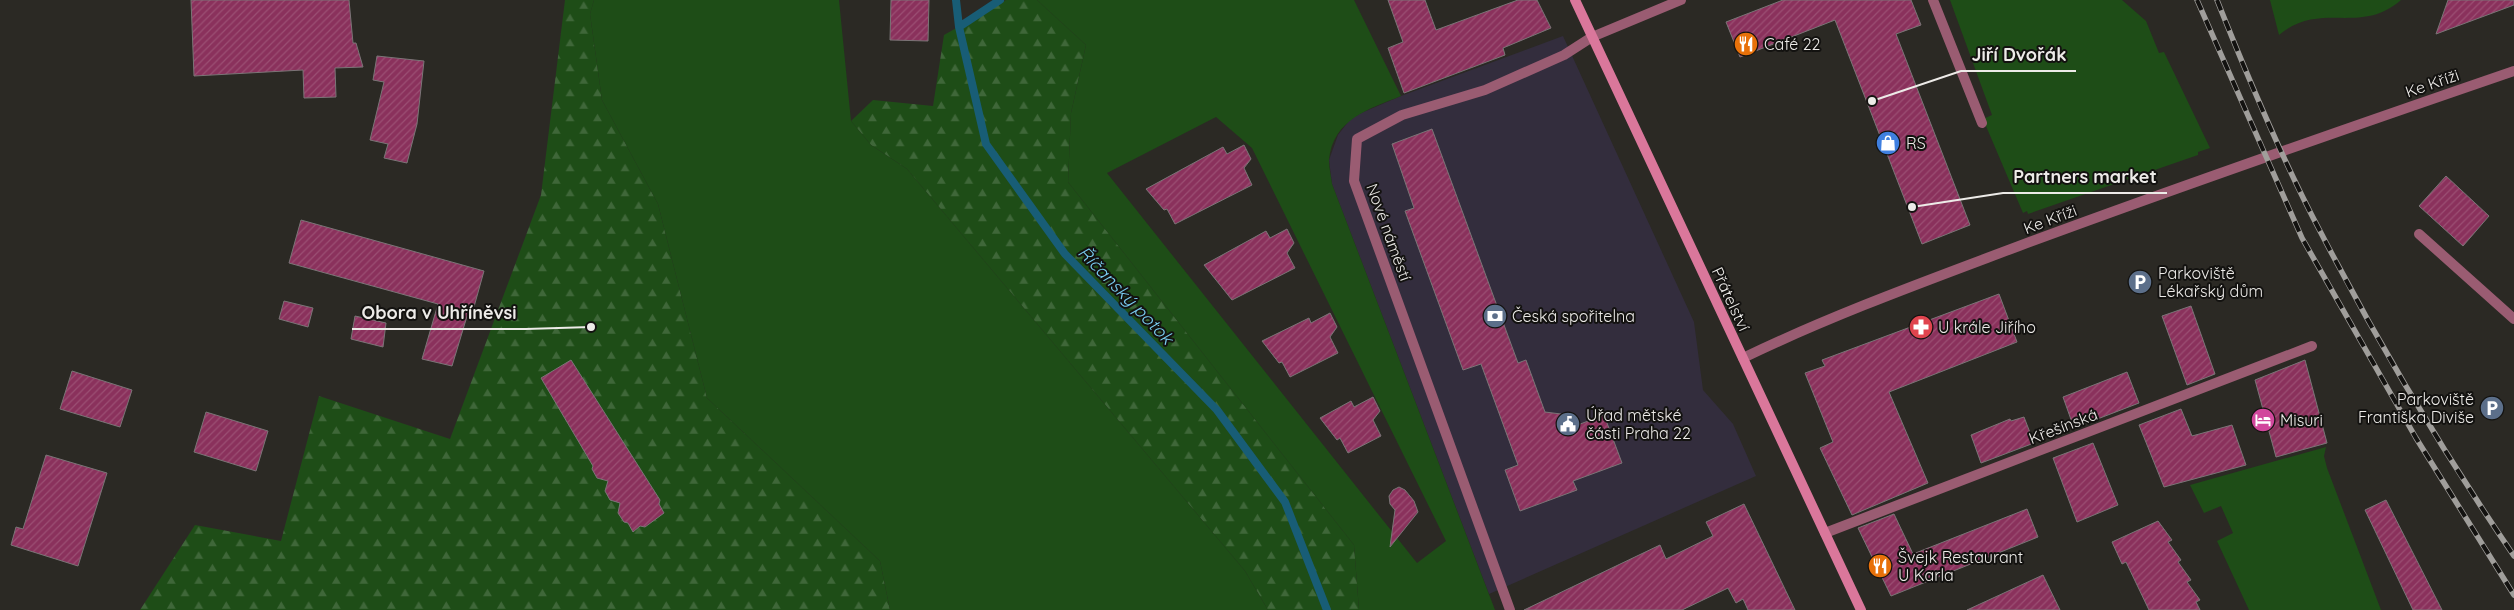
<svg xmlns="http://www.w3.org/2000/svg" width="2514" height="610" font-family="Quicksand,sans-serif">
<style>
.commercial{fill:#332d3d}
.forest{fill:url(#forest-firs)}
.green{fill:#1e4d17;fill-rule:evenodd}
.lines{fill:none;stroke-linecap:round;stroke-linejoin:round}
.stream{stroke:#185d76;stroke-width:8}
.building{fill:url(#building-hatch);stroke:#7b7577}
.pedestrian{stroke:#9a5c72;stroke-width:10}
.minor{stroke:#9a5c72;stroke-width:10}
.tertiary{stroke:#9a5c72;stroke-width:10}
.secondary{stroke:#da779b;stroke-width:10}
.rail-casing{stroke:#a09e9b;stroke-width:5.5}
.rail{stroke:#131210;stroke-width:4;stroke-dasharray:11;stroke-linecap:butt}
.labels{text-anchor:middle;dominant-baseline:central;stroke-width:4;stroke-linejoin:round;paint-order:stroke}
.poi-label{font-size:16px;fill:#edebe8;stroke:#131210;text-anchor:start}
.street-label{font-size:16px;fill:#edebe8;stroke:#131210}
.water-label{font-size:18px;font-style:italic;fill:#7acdf1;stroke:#131210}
.leader{fill:none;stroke:#edebe8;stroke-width:2}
.callout-dot{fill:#edebe8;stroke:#131210;stroke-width:2}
.callout-label{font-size:18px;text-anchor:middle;font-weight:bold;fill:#edebe8;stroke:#131210;stroke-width:4;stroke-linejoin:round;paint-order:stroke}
</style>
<defs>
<pattern id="forest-firs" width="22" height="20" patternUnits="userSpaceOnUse" patternTransform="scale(1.25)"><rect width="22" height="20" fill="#1e4d17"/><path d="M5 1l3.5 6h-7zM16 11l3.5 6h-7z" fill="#3f6739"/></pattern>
<pattern id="building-hatch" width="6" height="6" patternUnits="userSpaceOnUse" patternTransform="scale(1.25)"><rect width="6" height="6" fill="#8a315c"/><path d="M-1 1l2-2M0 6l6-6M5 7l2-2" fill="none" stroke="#9b4f73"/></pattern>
</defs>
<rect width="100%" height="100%" fill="#2b2924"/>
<path class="commercial" d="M1563 36 1694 322 1703 390 1733 424 1756 476 1489 594 1332 184 1329 160 1338 135 1352 117 1401 96Z"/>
<path class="forest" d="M565 0H594L590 14 602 100 658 204 707 398 880 561 890 610H140L195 525 281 541 319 396 450 439 541 195Z
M1006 0H1037L1086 45 1071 113 1068 182 1354 545 1359 610H1268L1245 571 907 169 871 145 851 121 873 100 933 106 944 35Z"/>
<path class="green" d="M594 0H839L851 121 871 145 907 169 1245 571 1268 610H890L880 561 707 398 658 204 602 100 590 14Z
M1037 0H1354L1401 96C1369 109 1333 119 1329 160 1329 168 1331 176 1332 184L1495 610H1359L1354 545 1068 182 1071 113 1086 45ZM1216 117 1252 148 1446 541 1417 563 1107 173Z
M1950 0H2122L2146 21 2159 53 2164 52 2210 148 2198 152V155L2028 214 2027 211 2023 213 1983 119 1992 115Z
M2270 0H2401C2360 36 2321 0 2279 35Z
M2326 447 2324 456 2327 468 2381 610H2249L2217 541 2233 533 2221 506 2204 513 2190 485Z"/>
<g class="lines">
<path class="stream" d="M956 0 959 27
M1000 0 959 27 986 144 1065 254 1217 410 1285 502 1327 610"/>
</g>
<path class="building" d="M191 0H349L353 43H356L363 67 335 68 336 97 304 98 303 70 194 76Z
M891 0H929L928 41 890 40Z
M1388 0H1425L1436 30 1518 0H1537L1551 28 1503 48 1505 55 1404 93 1388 48 1403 42Z
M1783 0H1911L1921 25 1896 34 1970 225 1922 244 1835 20 1740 57 1726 22Z
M2448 0H2514V5L2436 34Z
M377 56 424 61 417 124 407 163 384 158 388 144 370 140 384 82 373 80Z
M1432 129 1518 363 1526 360 1545 412 1561 414 1575 426 1604 415 1622 463 1573 481 1577 490 1520 511 1505 470 1518 465 1481 364 1463 370 1405 211 1414 208 1392 144Z
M1244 145 1251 159 1244 168 1252 185 1175 224 1167 209 1164 210 1146 189 1223 147 1227 154Z
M2446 176 2489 216 2463 246 2419 206Z
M301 220 484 271 472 314 468 313 452 366 422 359 438 304 289 263Z
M1287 229 1294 243 1287 253 1295 268 1232 300 1204 265 1266 231 1270 238Z
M1999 294 2017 342 1889 392 1928 483 1852 515 1820 448 1833 442 1805 373 1825 366 1822 360Z
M284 301 313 308 308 327 279 319Z
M2191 306 2215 374 2187 385 2162 316Z
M1330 313 1337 327 1330 337 1338 353 1290 377 1282 362 1279 363 1262 341 1309 318 1311 323Z
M355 316 386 323 383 347 351 339Z
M571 360 660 500 659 504 664 513 645 527 640 526 633 532 628 523 624 522 618 513 620 503 610 500 605 491 608 481 597 478 592 469 593 466 541 378Z
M2305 360 2327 443 2276 457 2255 380Z
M72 371 132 390 120 427 60 409Z
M2127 372 2139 403 2074 428 2063 397Z
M1373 397 1380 411 1373 420 1381 436 1348 453 1340 438 1337 440 1320 418 1351 401 1354 407Z
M2181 409 2192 436 2232 425 2246 465 2164 487 2139 425Z
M206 412 268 431 256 471 194 452Z
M2024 417 2034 443 1981 463 1971 435 2010 419 2011 421Z
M2093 443 2118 505 2077 522 2053 458Z
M46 455 107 473 78 566 11 545 16 527 23 529Z
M1399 487 1405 490 1414 501 1418 512 1390 547 1395 510 1390 504 1389 496 1393 490Z
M2386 500 2442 610H2413L2365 510Z
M1744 504 1795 610H1748L1743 599 1736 603 1728 588 1682 610H1524L1660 545 1666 559 1713 536 1706 522Z
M2027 509 2038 537 1891 596 1858 528 1894 514 1913 554Z
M2158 521 2172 540 2168 542 2181 560 2178 562 2191 580 2187 582 2200 600 2196 602 2200 610H2149L2126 562 2122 564 2112 542Z
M2043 575 2060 610H1967Z"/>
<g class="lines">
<path class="pedestrian" d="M1933 0 1982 123"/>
<path class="minor" d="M2419 234 2514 319
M1825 533 2312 346
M1510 610 1354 181 1357 139 1402 115 1485 90 1564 55 1592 37 1681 0"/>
<path class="tertiary" d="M1743 358C1832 315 1926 281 2019 246 2183 185 2348 128 2514 71"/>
<path class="secondary" d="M1575 0 1861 610"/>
<g class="rail-casing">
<path id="rail" d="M2197 0 2302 238 2416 438 2514 595
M2217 0C2248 78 2281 157 2320 231 2378 343 2443 452 2514 556"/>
</g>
<use href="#rail" class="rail"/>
</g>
<defs>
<g id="restaurant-disc" transform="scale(1.25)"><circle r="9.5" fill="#e8710a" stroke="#131210"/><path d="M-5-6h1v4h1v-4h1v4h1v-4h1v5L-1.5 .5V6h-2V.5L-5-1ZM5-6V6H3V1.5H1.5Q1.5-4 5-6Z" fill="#fff"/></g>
<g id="shop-disc" transform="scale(1.25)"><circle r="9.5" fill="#3f7fe0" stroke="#131210"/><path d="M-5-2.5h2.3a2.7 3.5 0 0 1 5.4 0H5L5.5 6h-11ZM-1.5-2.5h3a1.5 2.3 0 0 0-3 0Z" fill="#fff"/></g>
<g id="parking-disc" transform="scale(1.25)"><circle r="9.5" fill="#5c6f8a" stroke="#131210"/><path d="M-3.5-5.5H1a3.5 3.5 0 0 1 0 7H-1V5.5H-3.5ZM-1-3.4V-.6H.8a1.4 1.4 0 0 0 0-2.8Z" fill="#fff"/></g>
<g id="bank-disc" transform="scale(1.25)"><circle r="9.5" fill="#5c6f8a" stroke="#131210"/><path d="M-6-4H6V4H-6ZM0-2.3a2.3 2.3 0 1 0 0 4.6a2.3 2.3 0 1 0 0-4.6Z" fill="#fff"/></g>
<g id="pharmacy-disc" transform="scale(1.25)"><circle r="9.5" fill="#e0444e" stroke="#131210"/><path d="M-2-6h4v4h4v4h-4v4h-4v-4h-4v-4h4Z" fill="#fff"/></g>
<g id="hotel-disc" transform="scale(1.25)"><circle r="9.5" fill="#d1479c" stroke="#131210"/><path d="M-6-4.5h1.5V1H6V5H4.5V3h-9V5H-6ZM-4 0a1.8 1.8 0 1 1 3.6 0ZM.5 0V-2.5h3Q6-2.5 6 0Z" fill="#fff"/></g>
<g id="civic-disc" transform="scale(1.25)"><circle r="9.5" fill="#5c6f8a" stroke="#131210"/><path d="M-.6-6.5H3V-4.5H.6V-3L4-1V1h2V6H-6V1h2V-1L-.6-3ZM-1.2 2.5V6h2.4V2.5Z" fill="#fff"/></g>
</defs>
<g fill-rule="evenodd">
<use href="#restaurant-disc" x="1746" y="44"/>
<use href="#shop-disc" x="1888" y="143"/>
<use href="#parking-disc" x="2140" y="282"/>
<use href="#bank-disc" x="1495" y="316"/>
<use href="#pharmacy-disc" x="1921" y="327"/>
<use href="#parking-disc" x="2492" y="408"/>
<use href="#hotel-disc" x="2263" y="420"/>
<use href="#civic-disc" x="1568" y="424"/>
<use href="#restaurant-disc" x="1880" y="566"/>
</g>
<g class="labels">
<g class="poi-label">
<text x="1764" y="44">Café 22</text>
<text x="1906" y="143">RS</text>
<text x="2158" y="273">Parkoviště<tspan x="2158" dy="18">Lékařský dům</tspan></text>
<text x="1512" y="316">Česká spořitelna</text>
<text x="1938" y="327">U krále Jiřího</text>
<text x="2474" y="399" text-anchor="end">Parkoviště<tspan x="2474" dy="18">Františka Diviše</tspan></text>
<text x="1586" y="415">Úřad mětské<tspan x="1586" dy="18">části Praha 22</tspan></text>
<text x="2280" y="420">Misuri</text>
<text x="1898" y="557">Švejk Restaurant<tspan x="1898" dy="18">U Karla</tspan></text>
</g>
<g class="street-label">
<text transform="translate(2432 83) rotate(-19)">Ke Kříži</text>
<text transform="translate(2050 219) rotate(-21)">Ke Kříži</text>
<text transform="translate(1389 232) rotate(70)">Nové náměstí</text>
<text transform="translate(1731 299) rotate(65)">Přátelství</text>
<text transform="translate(2063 426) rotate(-21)">Křešínská</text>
</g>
<g class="water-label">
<text transform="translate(1126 295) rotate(46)">Říčanský potok</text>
</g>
</g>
<path class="leader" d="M1872 101L1961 71H2076M1912 207L2003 193H2167M591 327L526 329H352"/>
<g class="callout-dot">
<circle cx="1872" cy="101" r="5"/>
<circle cx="1912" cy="207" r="5"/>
<circle cx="591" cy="327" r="5"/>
</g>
<g class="callout-label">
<text x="2019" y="61">Jiří Dvořák</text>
<text x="2085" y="183">Partners market</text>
<text x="439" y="319">Obora v Uhříněvsi</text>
</g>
</svg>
